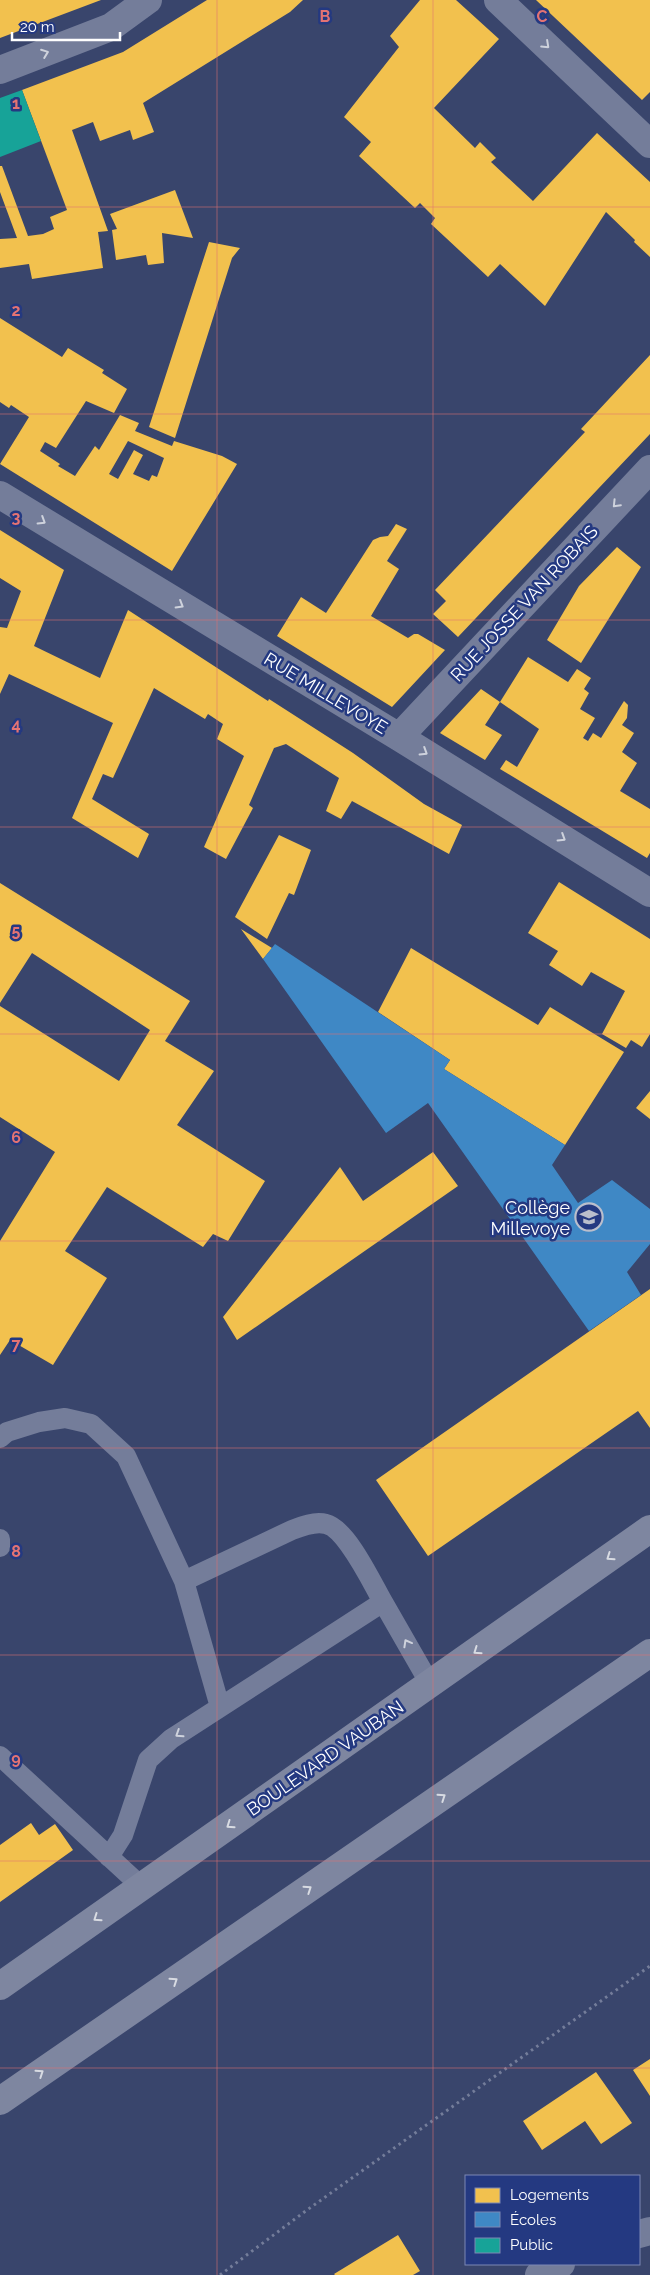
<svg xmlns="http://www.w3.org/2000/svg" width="650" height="2275" font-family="Raleway,sans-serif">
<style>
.homes{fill:#f2c14e;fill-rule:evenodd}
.schools{fill:#3f88c5}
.public{fill:#17a398}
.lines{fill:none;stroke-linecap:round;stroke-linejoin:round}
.path{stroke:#747d9a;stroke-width:3;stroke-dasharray:2.5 4;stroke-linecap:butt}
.lane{stroke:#747d9a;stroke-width:20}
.street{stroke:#747d9a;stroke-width:28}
.primary{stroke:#7e86a0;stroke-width:28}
.oneway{stroke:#ced2dc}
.oneway2{stroke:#d8dbe2}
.grid{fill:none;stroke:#e47373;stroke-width:1;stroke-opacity:0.55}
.labels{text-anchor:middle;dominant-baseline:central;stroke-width:5;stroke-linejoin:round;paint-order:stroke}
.street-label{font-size:18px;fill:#fff;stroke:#243981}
.poi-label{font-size:18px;fill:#fff;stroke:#243981;text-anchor:end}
.grid-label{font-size:16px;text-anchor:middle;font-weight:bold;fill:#e47373;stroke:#243981;stroke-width:5;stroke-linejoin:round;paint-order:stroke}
</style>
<rect width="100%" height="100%" fill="#39456c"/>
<path class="homes" d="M0 0H101L0 38Z
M207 0H303L290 12 143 103 154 132 133 140 130 130 100 141 93 122 72 130 108 231 98 232 103 268 32 279 29 264 0 268V239L17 238 0 192V166H2L28 236 43 234 54 229 50 217 67 210 22 90 123 52Z
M420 0H456L499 39 434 108 475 148 480 142 496 158 491 162 533 201 597 133 650 182V257L634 242 635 240 606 212 545 306 500 264 488 277 431 224 435 218 420 203 415 208 359 156 371 142 344 117 399 47 390 36Z
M536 0H650V92L642 100Z
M175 190 193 238 162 233 164 263 148 265 146 255 116 260 112 230 117 229 110 214Z
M209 242 240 248 232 258 175 438 149 427Z
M0 318 62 357 68 348 104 370 102 373 127 389 114 413 86 401 56 448 45 442 40 451 60 464 58 466 75 476 95 446 99 450 120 415 139 423 135 431 172 446 174 441 222 456 237 464 172 571 0 464 29 417 11 405 9 408 0 402ZM128 441 164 458 157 477 152 475 149 481 133 474 143 455 134 450 118 479 109 474Z
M650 355V434L458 637 433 614 446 601 435 590 585 432 581 429Z
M396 524 407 529 387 561 399 569 371 616 408 638 414 634H418L445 650 392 707 277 636 301 597 326 613 373 540 380 537 388 536Z
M0 530 64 570 34 646 100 678 128 610 268 701 269 699 353 753 424 804 462 825 449 854 352 801 341 819 326 811 339 778 286 744 274 748 249 805 253 808 226 859 204 847 244 756 217 739 223 724 208 714 205 719 154 688 113 778 103 774 92 799 149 834 138 858 72 818 113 723 9 674 0 694V627L7 628 21 591 0 578Z
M617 547 641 567 581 663 547 640 579 586Z
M528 657 568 682 577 669 591 678 584 689 589 693 580 709 595 718 583 738 588 741 593 733 601 738 624 701 628 705 627 718 622 725 634 733 622 752 637 763 620 791 650 809V853L647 858 500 769 506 760 517 767 539 729 500 702 485 725 502 735 485 760 440 733 481 689 500 702Z
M279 835 311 850 294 895 289 893 267 939 235 917Z
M559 882 650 939V1034L642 1047 631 1040 626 1048 602 1034 625 991 591 972 582 986 549 965 558 951 528 933Z
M0 883 190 1001 165 1041 214 1071 177 1125 265 1181 228 1241 213 1234 203 1247 107 1187 65 1251 107 1278 53 1365 10 1340 0 1355V1241L55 1152 0 1117V1006L119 1081 150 1030 32 953 0 1003Z
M241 929 272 948 263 959Z
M411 948 538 1025 550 1007 624 1052 565 1145 444 1069 450 1060 378 1012Z
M650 1091V1119L636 1108Z
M433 1152 458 1186 237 1340 223 1317 340 1167 363 1201Z
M650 1289V1428L638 1411 428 1556 376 1480Z
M31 1823 39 1835 55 1824 73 1850 0 1902V1845Z
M650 2059V2096L633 2070Z
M596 2072 632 2123 601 2144 585 2121 542 2150 523 2121Z
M398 2235 420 2271 413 2275H335L334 2274Z"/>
<path class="schools" d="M275 944 450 1060 444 1069 565 1145 552 1165 578 1203 612 1180 650 1209V1244L627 1272 641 1295 589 1331 428 1103 386 1133 263 959Z"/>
<path class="public" d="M22 90 41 141 0 157V98Z"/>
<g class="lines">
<path class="path" d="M220 2275 307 2210 650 1966"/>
<path class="lane" d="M0 1438 7 1432 39 1422 65 1418 91 1424 126 1456 184 1581
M0 1539V1547
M383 1602 430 1684
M0 1756 142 1887
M109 1857 123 1835 148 1760 171 1739 383 1602C372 1583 347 1529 326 1524 315 1521 302 1526 292 1530L184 1581 220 1707"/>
<path class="street" d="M498 0 650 144
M0 70 111 27 148 0
M0 495 399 737 650 893
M399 737 650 469
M639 2234 650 2231
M539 2275 561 2264"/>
<path class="primary" d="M0 1986 650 1529
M0 2101 650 1653"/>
</g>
<defs><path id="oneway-chevron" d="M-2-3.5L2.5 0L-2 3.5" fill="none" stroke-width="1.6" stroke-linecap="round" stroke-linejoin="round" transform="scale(1.25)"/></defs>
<g class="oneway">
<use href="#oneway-chevron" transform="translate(546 45) rotate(43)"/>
<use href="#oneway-chevron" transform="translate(45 53) rotate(-21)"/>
<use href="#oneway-chevron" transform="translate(616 504) rotate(134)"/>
<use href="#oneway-chevron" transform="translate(42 521) rotate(32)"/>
<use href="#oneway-chevron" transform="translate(180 605) rotate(31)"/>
<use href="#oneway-chevron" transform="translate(424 752) rotate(32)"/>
<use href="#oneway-chevron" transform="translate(562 838) rotate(32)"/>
<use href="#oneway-chevron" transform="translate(407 1643) rotate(-119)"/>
<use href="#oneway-chevron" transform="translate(179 1734) rotate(147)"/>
</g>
<g class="oneway2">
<use href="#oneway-chevron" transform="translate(610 1557) rotate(145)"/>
<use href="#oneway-chevron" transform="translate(477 1651) rotate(145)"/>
<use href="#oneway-chevron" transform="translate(442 1797) rotate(-34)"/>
<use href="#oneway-chevron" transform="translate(230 1825) rotate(145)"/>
<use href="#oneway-chevron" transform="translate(308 1889) rotate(-34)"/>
<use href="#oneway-chevron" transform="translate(97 1918) rotate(145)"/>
<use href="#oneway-chevron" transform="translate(174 1981) rotate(-34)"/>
<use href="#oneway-chevron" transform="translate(40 2073) rotate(-34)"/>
</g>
<path class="grid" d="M217 0V2275M433 0V2275M0 207H650M0 414H650M0 620H650M0 827H650M0 1034H650M0 1241H650M0 1448H650M0 1655H650M0 1861H650M0 2068H650"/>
<defs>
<g id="school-ring" transform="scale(1.4375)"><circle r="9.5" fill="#243981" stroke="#babecc" stroke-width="1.5"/><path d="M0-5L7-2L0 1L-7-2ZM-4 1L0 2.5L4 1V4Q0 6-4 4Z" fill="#babecc"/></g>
</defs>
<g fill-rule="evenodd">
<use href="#school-ring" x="589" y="1217"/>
</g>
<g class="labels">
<g class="street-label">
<text transform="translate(524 603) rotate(-47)">RUE JOSSE VAN ROBAIS</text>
<text transform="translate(326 693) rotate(31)">RUE MILLEVOYE</text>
<text transform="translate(325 1758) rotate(-35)">BOULEVARD VAUBAN</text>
</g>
<g class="poi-label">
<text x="570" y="1207">Collège<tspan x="570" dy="21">Millevoye</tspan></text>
</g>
</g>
<g class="grid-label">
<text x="325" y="22">B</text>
<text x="542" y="22">C</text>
<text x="16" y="109">1</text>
<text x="16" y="316">2</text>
<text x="16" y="523">3</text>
<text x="16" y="730">4</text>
<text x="16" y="936">5</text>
<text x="16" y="1143">6</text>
<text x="16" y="1350">7</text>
<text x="16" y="1557">8</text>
<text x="16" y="1764">9</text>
</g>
<rect x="465" y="2175" width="175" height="90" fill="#243981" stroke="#7c88b3"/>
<rect x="475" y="2188" width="25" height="15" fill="#f2c14e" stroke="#7c88b3"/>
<text x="510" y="2200" font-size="15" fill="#ffffff">Logements</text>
<rect x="475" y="2212" width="25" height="15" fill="#3f88c5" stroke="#7c88b3"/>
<text x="510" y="2225" font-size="15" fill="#ffffff">Écoles</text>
<rect x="475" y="2238" width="25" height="15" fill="#17a398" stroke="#7c88b3"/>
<text x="510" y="2250" font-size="15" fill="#ffffff">Public</text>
<path d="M12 32v8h108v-8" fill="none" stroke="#ffffff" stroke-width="2.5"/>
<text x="20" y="32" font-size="15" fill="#ffffff" stroke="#243981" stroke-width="4" paint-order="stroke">20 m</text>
</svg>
